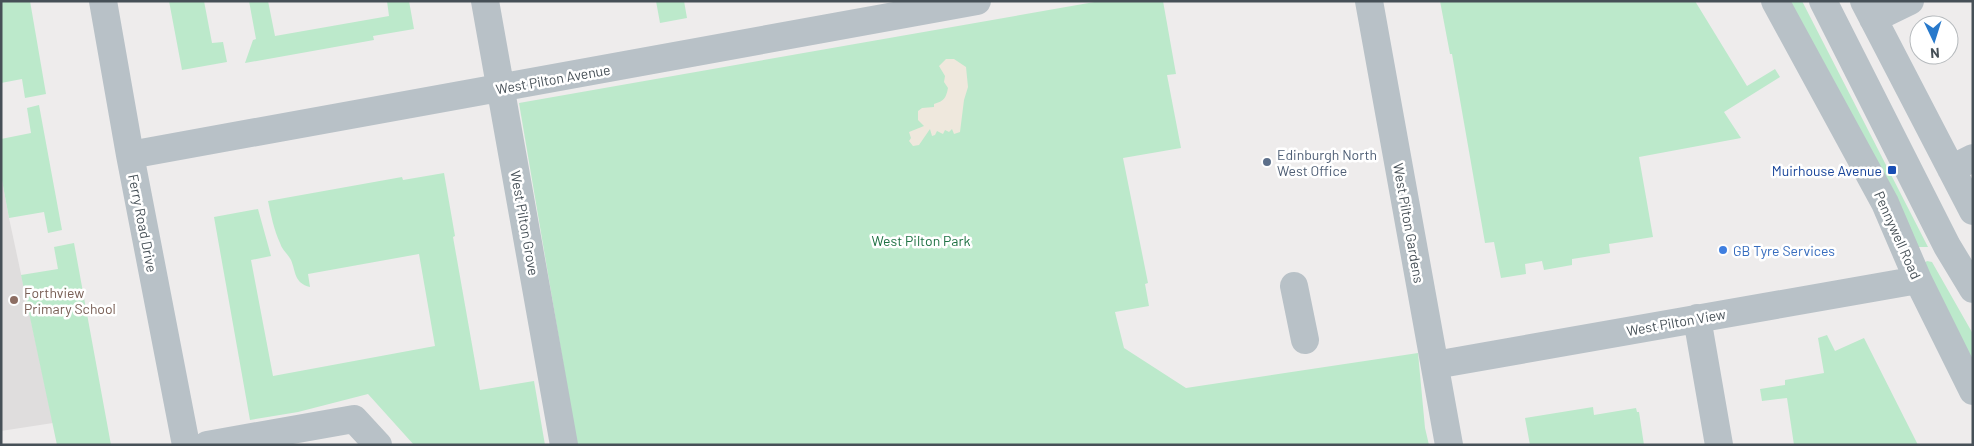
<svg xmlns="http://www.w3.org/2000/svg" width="1974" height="446" font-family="Barlow,sans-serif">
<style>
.education{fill:#dfdddd}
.green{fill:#bce9cb}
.sand{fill:#efe8dd}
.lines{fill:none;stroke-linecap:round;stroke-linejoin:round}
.minor{stroke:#b8c1c7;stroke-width:28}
.service-dot{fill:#5c6f8a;stroke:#fff;stroke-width:2}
.transit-dot{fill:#1a4fb4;stroke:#fff;stroke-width:2}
.shop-dot{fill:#3f7fe0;stroke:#fff;stroke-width:2}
.education-dot{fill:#8d6e63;stroke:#fff;stroke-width:2}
.labels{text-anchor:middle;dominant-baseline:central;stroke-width:5;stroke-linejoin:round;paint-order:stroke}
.street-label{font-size:14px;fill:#465057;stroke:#fff}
.service-label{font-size:14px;fill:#4e5e75;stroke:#fff;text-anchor:start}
.transit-label{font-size:14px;fill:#164399;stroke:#fff;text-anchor:end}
.park-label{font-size:14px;fill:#1e7143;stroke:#fff}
.shop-label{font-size:14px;fill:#366cbe;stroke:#fff;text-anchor:start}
.education-label{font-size:14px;fill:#785e54;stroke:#fff;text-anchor:start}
</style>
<rect width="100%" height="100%" fill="#eeecec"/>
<path class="education" d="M1 175 9 218 53 423 1 431Z"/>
<path class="green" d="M1 1H30L46 94 25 98 22 79 1 83Z
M169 1H204L212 43 223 42 227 62 182 70Z
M249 1H268L275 36 389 16 387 1H409L414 29 373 36 374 40 245 63 253 40 256 39Z
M656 1H684L687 18 660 23Z
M1100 1H1163L1176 74 1167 75 1181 148 1123 158 1148 283 1145 284 1149 306 1115 312 1124 348 1186 388 1418 353 1425 428 1429 445H577L519 103Z
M1440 1H1695L1747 86 1775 69 1780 77 1724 112 1741 138 1639 157 1653 237 1609 244 1610 253 1572 259V265L1544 270 1542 261 1525 264 1526 274 1501 278 1494 242 1485 243 1452 54H1450Z
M1786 1H1802L1928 247H1916Z
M39 105 62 230 48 233 44 212 9 218 1 175V139L31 133 27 108Z
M444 173 455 236 453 237 480 390 534 381 545 445H414L368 394 298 412 250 420 214 217 258 209 271 256 251 260 273 376 435 346 419 254 308 274 310 287C294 283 296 272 291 260 288 254 282 250 280 243 274 230 271 215 268 201L402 177 403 180Z
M74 243 111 445H57L21 275 58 269 54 247Z
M1927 261 1932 262 1973 334V379L1923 264Z
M1827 335 1835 351 1864 338 1918 445H1794L1787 398 1762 401 1760 389 1785 385V380L1824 373 1818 338Z
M1593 407 1594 415 1636 408 1637 412H1639L1644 445H1530L1525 418Z"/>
<path class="sand" d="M946 59H954L966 67 968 87 964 100 960 132 954 134 952 129 949 132 945 130 943 134 937 131 935 135 932 136 930 129 919 145 913 146 909 141 911 138 909 132 924 126 918 120V111L922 108 934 107V104C944 101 946 98 948 88L944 82 945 76 939 66Z"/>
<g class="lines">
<path class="minor" d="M103 1 130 155 186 445
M485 1 564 445
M1369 1 1449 445
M1775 1 1885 203 1918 280 1973 391
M1823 1 1947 246 1973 289
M1864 1 1973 211
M1873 19 1910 1
M130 155 977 1
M1951 169 1973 158
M1294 286 1305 340
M1697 318 1719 445
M1435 365 1918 280
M207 445 354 419 378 445"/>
</g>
<circle class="service-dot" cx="1267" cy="162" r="5"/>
<rect class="transit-dot" x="1887" y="165" width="10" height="10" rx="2.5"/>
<circle class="shop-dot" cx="1723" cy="250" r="5"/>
<circle class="education-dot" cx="14" cy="300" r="5"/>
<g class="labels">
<g class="street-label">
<text transform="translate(553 79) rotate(-10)">West Pilton Avenue</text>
<text transform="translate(143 223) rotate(79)">Ferry Road Drive</text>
<text transform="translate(525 223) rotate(80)">West Pilton Grove</text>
<text transform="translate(1409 223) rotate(80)">West Pilton Gardens</text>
<text transform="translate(1898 235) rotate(66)">Pennywell Road</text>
<text transform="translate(1676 322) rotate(-10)">West Pilton View</text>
</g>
<g class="service-label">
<text x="1277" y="154">Edinburgh North<tspan x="1277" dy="16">West Office</tspan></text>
</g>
<g class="transit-label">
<text x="1882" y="170">Muirhouse Avenue</text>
</g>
<g class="park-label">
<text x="921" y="240">West Pilton Park</text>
</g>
<g class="shop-label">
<text x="1733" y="250">GB Tyre Services</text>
</g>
<g class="education-label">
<text x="24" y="292">Forthview<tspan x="24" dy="16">Primary School</tspan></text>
</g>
</g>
<rect width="1974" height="446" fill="none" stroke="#465057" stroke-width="5"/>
<g transform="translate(1934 40) rotate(176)"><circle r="24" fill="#ffffff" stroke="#b5b9bc"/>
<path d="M0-4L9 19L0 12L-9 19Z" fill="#2879cb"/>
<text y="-8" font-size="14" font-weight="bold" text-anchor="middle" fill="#465057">N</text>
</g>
</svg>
